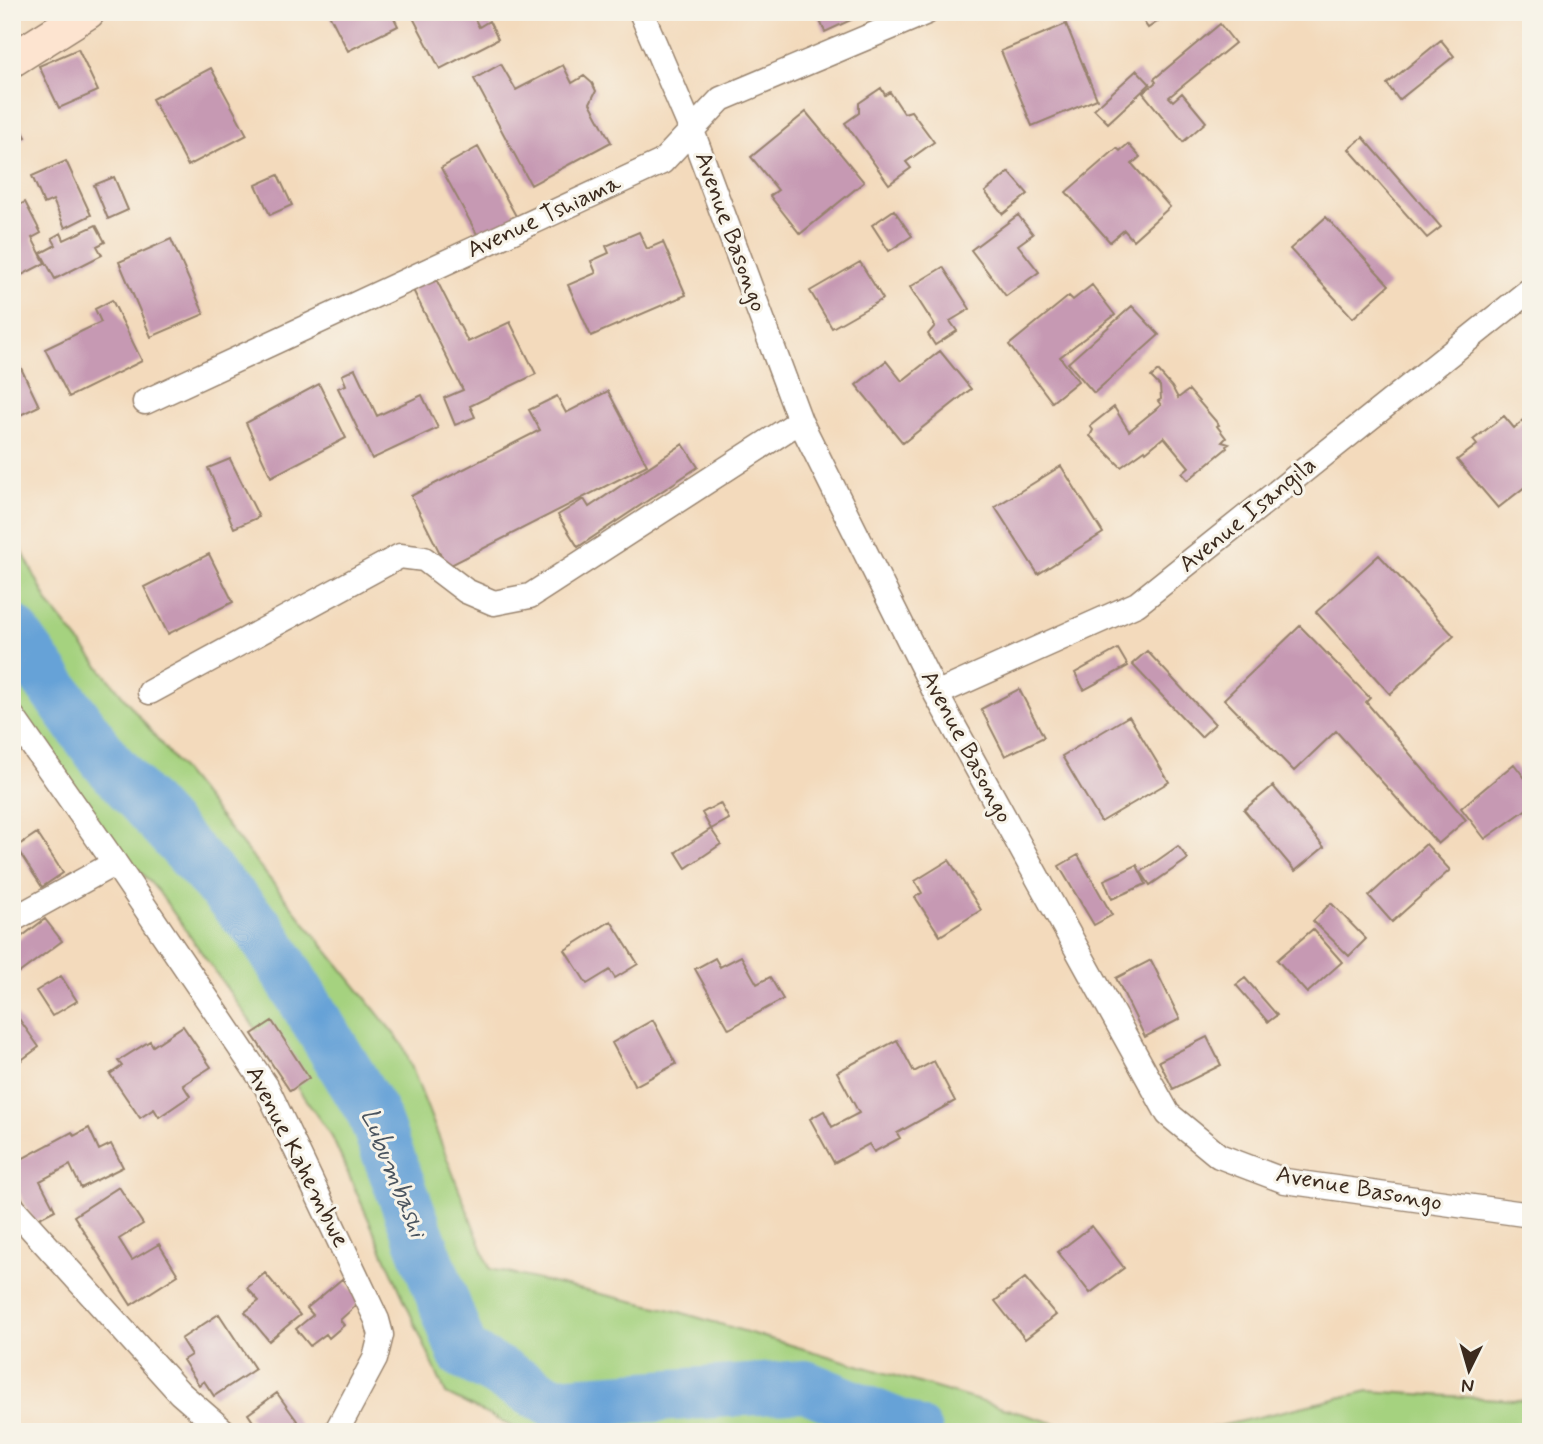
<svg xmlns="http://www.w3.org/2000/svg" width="1543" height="1444" font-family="Mynerve,sans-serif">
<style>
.green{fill:#a5d27f;stroke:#707e4e;stroke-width:2}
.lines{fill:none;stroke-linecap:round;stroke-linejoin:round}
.river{stroke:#66a2d7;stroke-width:52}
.building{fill:#c699b3}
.street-casing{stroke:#97826d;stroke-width:27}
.secondary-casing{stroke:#97826d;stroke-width:36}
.street{stroke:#fff;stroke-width:24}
.secondary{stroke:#fde4d0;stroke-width:33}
.labels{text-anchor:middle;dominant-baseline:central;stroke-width:6;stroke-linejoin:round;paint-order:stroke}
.street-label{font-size:24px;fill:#3b2a1e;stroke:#f7f3e8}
.water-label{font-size:26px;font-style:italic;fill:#4a545f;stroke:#f7f3e8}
</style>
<rect width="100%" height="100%" fill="#f7f3e8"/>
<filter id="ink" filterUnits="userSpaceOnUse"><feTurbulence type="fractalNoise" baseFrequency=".0143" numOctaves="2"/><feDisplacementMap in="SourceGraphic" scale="14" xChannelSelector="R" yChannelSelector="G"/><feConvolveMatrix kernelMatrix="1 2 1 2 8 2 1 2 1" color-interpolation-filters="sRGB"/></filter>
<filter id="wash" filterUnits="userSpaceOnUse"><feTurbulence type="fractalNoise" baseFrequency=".00686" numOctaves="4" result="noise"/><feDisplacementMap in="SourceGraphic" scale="28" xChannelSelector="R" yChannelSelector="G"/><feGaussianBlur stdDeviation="1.57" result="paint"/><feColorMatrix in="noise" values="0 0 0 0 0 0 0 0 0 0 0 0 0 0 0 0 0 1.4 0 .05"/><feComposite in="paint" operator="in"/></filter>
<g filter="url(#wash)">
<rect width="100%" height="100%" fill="#f3dabc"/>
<path class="green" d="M12 531 49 604 403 1045 490 1269 676 1311 1084 1432H523L446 1394 332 1137 158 891 12 727Z
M1368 1391 1531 1401V1432H1195Z"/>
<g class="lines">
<path class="river" d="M12 630 106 761 262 932 372 1112 463 1353 555 1403 805 1386 916 1432"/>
</g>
<g id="blocks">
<path class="building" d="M328 12H391L398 26 348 51Z
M410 12H471L479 27 489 21 498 39 440 69Z
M540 12H555L543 18Z
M816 12H868L825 32Z
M1137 12H1172L1148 28Z
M1066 24 1097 99 1032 126 1001 51Z
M1220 24 1235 43 1169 97 1173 101 1182 93 1206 122 1183 142 1143 93 1156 82 1154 79Z
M1441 40 1454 56 1399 100 1387 84Z
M78 49 98 91 59 108 39 66Z
M501 64 516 90 563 65 572 83 584 76 592 83 596 91 590 103 611 142 531 185 474 79Z
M211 68 247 135 188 166 152 99Z
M1137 70 1150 84 1108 123 1094 109Z
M881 88 885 95 890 92 904 113 911 111 934 142 906 162 911 168 889 184 845 123 859 113V103Z
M12 111 26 137 12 144Z
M806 112 864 182 800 234 770 196 778 190 751 157Z
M1363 137 1441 227 1427 238 1349 149Z
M1128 144 1140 157 1132 164 1170 207 1133 240 1124 230 1110 242 1066 192 1117 148 1120 151Z
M478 147 516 216 478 236 441 168Z
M66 161 91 215 65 228 53 200 44 204 32 176Z
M1009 172 1028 194 1003 214 985 192Z
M278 175 292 205 270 215 256 185Z
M114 177 128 210 108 219 94 185Z
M25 202 41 233 32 238 45 263 20 276 12 262V204L14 208Z
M894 210 912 236 889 251 872 225Z
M1018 215 1033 234 1018 245 1039 272 1006 296 971 250Z
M1326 217 1389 285 1353 318 1290 249Z
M96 225 105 242 97 246 102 255 55 279 41 253 56 245 52 238 61 233 64 240Z
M639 232 647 249 663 242 686 295 591 336 568 285 596 273 591 261 609 253 606 246Z
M171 239 204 314 151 337 119 262Z
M860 262 883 299 832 328 810 291Z
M943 267 970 309 950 321 957 331 935 345 928 334 935 326 910 287Z
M434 275 468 342 510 322 536 374 470 406 475 417 455 425 444 398 463 390 411 286Z
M1092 285 1115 315 1060 357 1078 381 1052 402 1009 345 1069 296 1073 300Z
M112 300 142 361 69 397 45 349 101 322 95 309Z
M1132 306 1159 335 1094 393 1068 363Z
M940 351 971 389 903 443 856 385 886 361 902 381Z
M20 366 39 406 12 419V370Z
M355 369 377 416 422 395 438 428 372 459 338 388 346 385 342 375Z
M1158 371 1172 387 1178 398 1189 390 1219 425 1217 426 1226 438 1222 442 1229 444 1226 446 1227 448 1188 480 1182 473 1189 467 1164 437 1146 452 1145 450 1121 467 1090 436 1093 430 1090 426 1114 407 1129 431 1161 405 1158 401 1161 399 1160 386 1151 377Z
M319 384 346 438 271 477 246 423Z
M608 391 647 465 447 567 411 496 540 430 529 410 557 396 566 413Z
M1531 414V482L1498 508 1457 460 1477 445 1473 440 1504 416 1514 428Z
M683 444 698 467 578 547 558 515 584 499 589 507Z
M230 459 259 517 234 528 208 468Z
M1061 466 1103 533 1038 574 995 507Z
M209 554 233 602 168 634 144 587Z
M1379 555 1454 636 1390 694 1316 612Z
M1300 626 1370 698 1366 702 1466 820 1438 844 1336 731 1294 771 1224 699Z
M1118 649 1128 666 1084 690 1075 673Z
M1147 651 1215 724 1201 737 1132 664Z
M1019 689 1044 737 1005 756 981 709Z
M1129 716 1169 782 1101 822 1062 756Z
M1514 764 1531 786V806L1485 839 1461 808Z
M1273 786 1324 847 1295 871 1244 810Z
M720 803 729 819 711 829 702 813Z
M711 829 721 844 686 868 676 852Z
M37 833 63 873 42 887 16 847Z
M1426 844 1450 870 1392 922 1369 896Z
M1178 846 1188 859 1150 885 1141 872Z
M1078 855 1112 915 1094 925 1059 866Z
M949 860 981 910 940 936 915 897 922 893 915 881Z
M1137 865 1146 884 1112 899 1104 880Z
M1331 903 1366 939 1349 956 1313 921Z
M45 919 62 941 19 973 12 967V944Z
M611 921 638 964 615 978 610 970 587 984 565 950Z
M1313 929 1342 962 1307 993 1277 960Z
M741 956 757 984 770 977 783 999 729 1029 695 969 715 958 720 967Z
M1151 960 1180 1019 1145 1037 1116 978Z
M61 976 77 1001 52 1016 36 991Z
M1245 978 1277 1015 1268 1022 1236 985Z
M12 1009 39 1047 12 1067Z
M653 1020 676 1064 635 1086 612 1043Z
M272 1021 309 1078 290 1091 252 1034Z
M183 1026 211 1067 183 1085 190 1096 159 1117 154 1109 140 1118 110 1074 122 1066 118 1061 150 1041 153 1046Z
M1207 1037 1221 1065 1173 1089 1159 1061Z
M897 1040 914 1072 934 1061 955 1101 897 1133 900 1138 874 1152 869 1144 834 1163 810 1119 824 1111 832 1127 859 1113 837 1072Z
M89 1128 99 1150 111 1144 123 1167 81 1188 70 1165 40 1181 55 1210 34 1221 12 1179V1164L72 1132 74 1136Z
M119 1187 143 1224 119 1239 132 1260 159 1244 178 1275 131 1305 74 1216Z
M1092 1226 1124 1268 1090 1293 1058 1252Z
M265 1273 300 1315 269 1341 245 1312 259 1301 247 1288Z
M1025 1278 1056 1315 1025 1339 995 1301Z
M342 1279 361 1301 340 1320 344 1325 329 1338 326 1334 310 1346 296 1329 313 1315 307 1308Z
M219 1314 255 1369 214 1396 204 1381 199 1385 183 1360 191 1355 181 1339Z
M277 1393 305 1432H260L248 1414Z"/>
</g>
</g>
<g filter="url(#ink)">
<use href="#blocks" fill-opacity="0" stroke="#97826d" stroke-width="2"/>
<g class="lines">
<g class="street-casing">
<path id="street" d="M641 12 692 131 800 421 936 694 1168 1114 1219 1156 1285 1181 1531 1215
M145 402 662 162 721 99 927 12
M150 692 400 556 424 559 466 591 494 603 530 596 800 421
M936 694 1137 604 1531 289
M12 716 115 863 12 920
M115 863 266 1086 377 1320 381 1335 375 1359 336 1432
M12 1207 180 1393 225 1432"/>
</g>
<g class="secondary-casing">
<path id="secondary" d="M12 60 88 12"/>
</g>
<use href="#street" class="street"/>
<use href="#secondary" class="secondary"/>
</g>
</g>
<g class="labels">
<g class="street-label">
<text transform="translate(544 217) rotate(-25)">Avenue Tshiama</text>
<text transform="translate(730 232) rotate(70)">Avenue Basongo</text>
<text transform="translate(1248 515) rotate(-39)">Avenue Isangila</text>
<text transform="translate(966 747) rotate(62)">Avenue Basongo</text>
<text transform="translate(297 1157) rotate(63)">Avenue Kahembwe</text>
<text transform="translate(1359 1189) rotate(10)">Avenue Basongo</text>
</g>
<g class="water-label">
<text transform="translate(393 1173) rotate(68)">Lubumbashi</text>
</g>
</g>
<rect width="1543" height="1444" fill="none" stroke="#f7f3e8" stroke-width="42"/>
<g transform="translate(1469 1370) rotate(185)" stroke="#f7f3e8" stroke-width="5" paint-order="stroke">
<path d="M0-5L12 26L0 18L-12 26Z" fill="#3b2a1e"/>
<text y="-10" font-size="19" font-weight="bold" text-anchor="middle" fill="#3b2a1e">N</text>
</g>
</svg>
